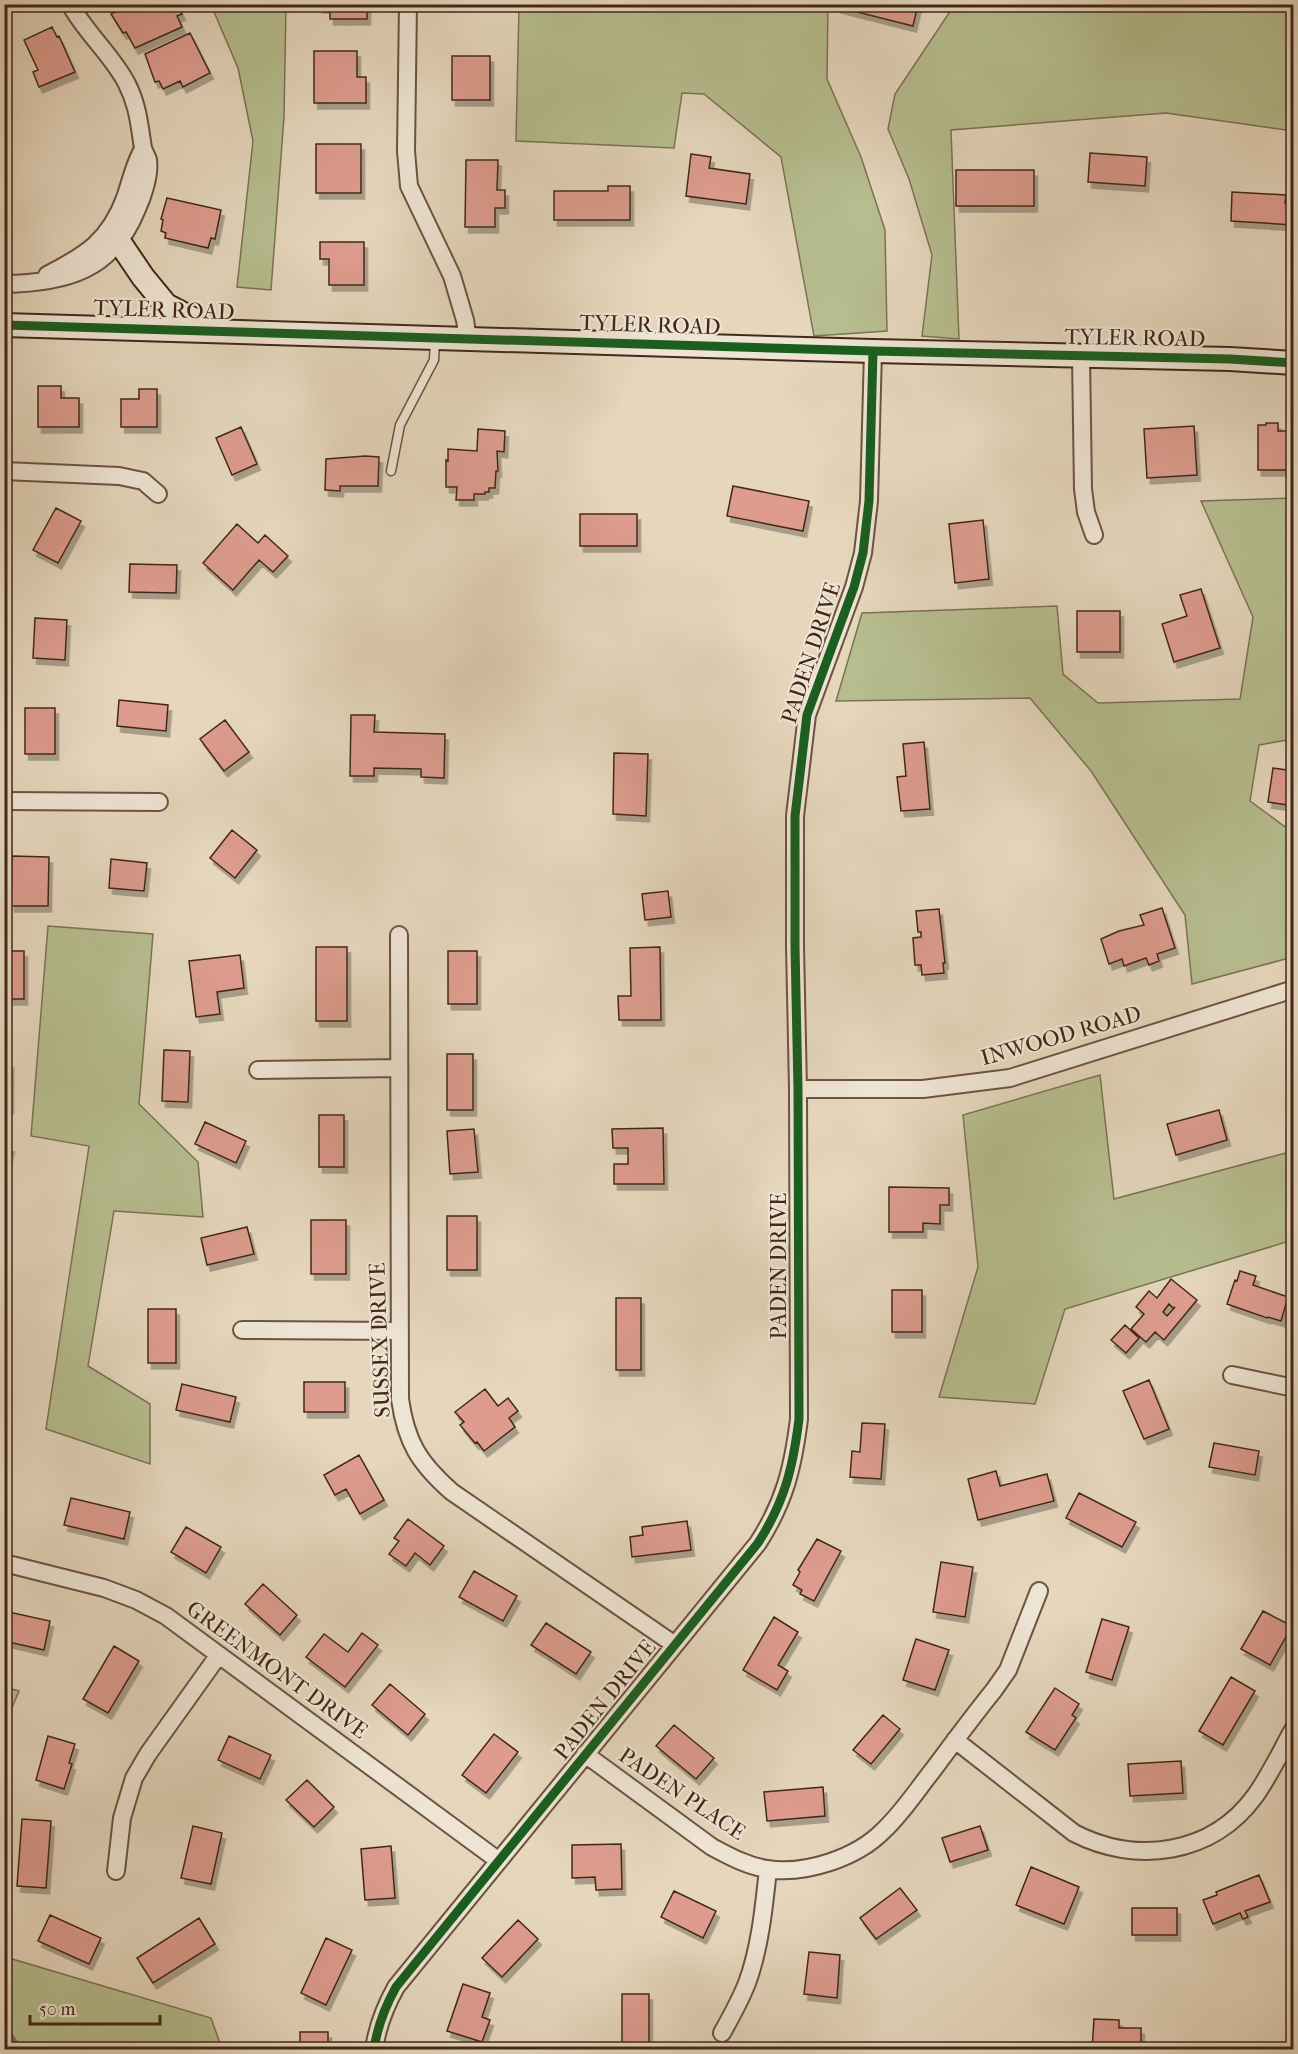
<svg xmlns="http://www.w3.org/2000/svg" width="1298" height="2054" font-family="'IM FELL French Canon',serif">
<style>
.green{fill:#b6bd8f;stroke:#7c7254;stroke-width:1.5}
.lines{fill:none;stroke-linecap:round;stroke-linejoin:round}
.stream{stroke:#777d7a;stroke-width:5}
.building{fill:#dd9c8e;stroke:#432719;stroke-width:1.5;fill-rule:evenodd;filter:url(#shadow)}
.lane-casing{stroke:#6c5342;stroke-width:11}
.street-casing{stroke:#6c5342;stroke-width:20}
.secondary-casing{stroke:#432719;stroke-width:26}
.lane{stroke:#eee4d3;stroke-width:8}
.street{stroke:#eee4d3;stroke-width:16}
.secondary{stroke:#eee4d3;stroke-width:22}
.cycleway-casing{stroke:#eee4d3;stroke-width:13}
.cycleway{stroke:#1b5e20;stroke-width:9}
.labels{text-anchor:middle;dominant-baseline:central;stroke-width:4.5;stroke-linejoin:round;paint-order:stroke}
.street-label{font-size:22px;fill:#432719;stroke:#eee4d3}
</style>
<defs>
<filter id="shadow"><feDropShadow dx="3.5" dy="6" stdDeviation="0" flood-color="#0004"/></filter>
</defs>
<rect width="100%" height="100%" fill="#e5d6bc"/>
<filter id="stains"><feTurbulence type="fractalNoise" baseFrequency=".00333" numOctaves="4"/><feColorMatrix values="0 0 0 0 .2 0 0 0 0 .09 0 0 0 0 .02 0 0 0 .5 -.17"/></filter>
<radialGradient id="worn" r=".72"><stop offset=".6" stop-color="#630" stop-opacity="0"/><stop offset="1" stop-color="#630" stop-opacity=".3"/></radialGradient>
<path class="green" d="M955 4 1293 5V131L1166 113 951 130 959 339 922 336 932 255 909 179 888 129 895 94Z
M211 5H286L284 117 271 290 237 287 253 141 238 68Z
M519 5H828L827 79 861 157 885 230 887 331 814 336 781 157 704 94 682 93 674 148 516 141Z
M1293 498V739L1259 745 1250 801 1284 826 1293 829V957L1192 984 1185 915 1091 771 1030 698 836 701 862 613 1057 606 1063 674 1098 703 1240 699 1253 617 1201 501Z
M48 926 153 934 139 1104 198 1162 203 1217 114 1211 88 1366 150 1404V1464L46 1429 89 1146 31 1136Z
M1100 1075 1114 1199 1293 1151V1240L1065 1309 1035 1404 939 1397 978 1267 963 1115Z
M5 1687 19 1691 5 1724 4 1687Z
M5 1951 9 1958 211 2018 222 2049H5Z"/>
<g class="lines">
<path class="stream" d="M4 2026 21 2050"/>
</g>
<path class="building" d="M131 4H177L182 14 177 16 182 27 135 48 126 32 123 33 111 14Z
M319 4H367V19H330V7H319Z
M837 4H918L913 26 837 7Z
M52 27 57 37 59 36 75 72 39 87 33 72 38 70 24 40Z
M190 33 210 73 183 87 180 81 163 89 159 81 155 82 145 54Z
M314 51H357V77H366V103H314Z
M452 56H490V100H452Z
M316 144H361V193H316Z
M1090 153 1147 157 1145 186 1088 182Z
M691 154 711 157 709 168 750 174 746 204 686 196Z
M466 160H498L497 190H505V208H495V227H465Z
M956 170H1034V206H956Z
M608 186H630V220H554V191H608Z
M1232 192 1286 195 1285 203H1294V225L1231 221Z
M167 198 221 210 215 239 211 238 208 248 165 238 166 233 161 231 163 220 161 219Z
M320 242H364V285H329V259H320Z
M38 386H61V398H79V427H38Z
M139 389H157V427H121V399H139Z
M1266 423H1278V431H1294L1293 470H1258V425H1266Z
M1194 426 1197 475 1147 478 1144 429Z
M241 427 257 464 232 475 216 438Z
M478 429 505 431 504 452 497 451 498 471H496L495 488H489V492H485V494H474V500H456L457 487H446V460L448 461V449L477 451Z
M365 456 379 457 378 486H340V491L325 490 326 459Z
M733 486 809 501 803 531 727 516Z
M56 508 81 521 58 563 33 550Z
M580 514H637V546H580Z
M983 520 989 579 955 583 949 524Z
M237 524 258 543 265 535 288 556 273 572 259 560 233 590 203 563Z
M130 564 177 565 176 593 129 592Z
M1201 589 1220 648 1174 662 1162 624 1187 616 1180 595Z
M1077 611H1120V652H1077Z
M35 618 67 620 65 660 33 658Z
M119 700 168 705 166 731 117 726Z
M25 708H55V754H25Z
M351 715H375L374 732 445 734 444 778 421 777V769L374 768V776H350Z
M225 720 249 752 224 771 200 739Z
M924 742 930 809 901 811 897 777 906 776 903 744Z
M614 753 648 754 646 816 613 814Z
M1273 768 1294 771V806L1268 802Z
M232 830 257 850 235 878 210 858Z
M12 856 49 857 48 906H11Z
M111 859 147 863 144 891 109 888Z
M668 891 671 917 645 920 642 894Z
M1162 908 1175 948 1157 954 1159 961 1149 965 1146 958 1124 966 1122 959 1109 964 1101 939 1119 931 1144 925 1140 915Z
M939 909 945 963H943L944 973 922 975 921 965H915L913 938 921 937V932H918L916 911Z
M316 947H347V1021H316Z
M660 947 661 1020H619L618 996H631L630 948Z
M4 951H24V999H4Z
M448 951H477V1004H448Z
M240 955 244 988 217 992 220 1014 196 1017 189 961Z
M164 1050 190 1051 188 1102 162 1101Z
M447 1054H473V1110H447Z
M4 1062H10V1108H4Z
M1219 1110 1227 1140 1176 1155 1167 1124Z
M319 1115H344V1167H319Z
M205 1122 246 1141 236 1163 195 1144Z
M663 1128 664 1184H614V1164H628V1148H613L612 1129Z
M474 1129 478 1172 450 1174 447 1131Z
M4 1145 11 1146 4 1176Z
M889 1187 949 1188V1205H940V1224L923 1223V1232H889Z
M447 1216H477V1270H447Z
M311 1220H346V1274H311Z
M247 1227 254 1254 207 1265 201 1238Z
M1240 1271 1256 1276 1253 1285 1288 1297 1281 1321 1268 1317 1267 1318 1227 1304 1235 1280 1237 1281Z
M1171 1279 1197 1300 1164 1340 1155 1332 1146 1342 1131 1329 1144 1314 1136 1307 1149 1291 1157 1298ZM1169 1304 1173 1308 1175 1307 1167 1316 1163 1312Z
M892 1290H922V1332H892Z
M616 1298H641V1370H616Z
M148 1309H176V1363H148Z
M1125 1325 1139 1338 1126 1353 1111 1340Z
M1149 1380 1169 1429 1144 1439 1123 1391Z
M304 1382H345V1412H304Z
M182 1384 236 1397 230 1422 176 1410Z
M485 1389 498 1406 508 1398 518 1411 509 1418 515 1427 484 1451 477 1442 475 1443 460 1425 464 1422 455 1412Z
M862 1423 885 1424 881 1479 850 1477 852 1451 860 1452Z
M1214 1443 1259 1451 1255 1475 1209 1467Z
M359 1455 384 1500 360 1514 346 1489 335 1495 324 1475Z
M996 1471 1000 1486 1047 1474 1054 1501 978 1520 968 1479Z
M1079 1493 1136 1522 1122 1547 1066 1518Z
M71 1498 130 1512 124 1539 64 1525Z
M408 1519 444 1546 430 1565 415 1553 406 1566 389 1554 399 1541 394 1538Z
M687 1521 691 1550 632 1557 630 1537 643 1535 642 1527Z
M186 1527 221 1547 206 1573 171 1552Z
M817 1539 841 1551 814 1601 800 1594 802 1590 793 1585 800 1572 798 1570Z
M941 1562 973 1567 965 1617 933 1612Z
M474 1571 517 1596 503 1621 459 1597Z
M263 1584 297 1615 280 1635 245 1604Z
M4 1611 50 1621 44 1650 4 1641Z
M1263 1611 1292 1626 1270 1665 1241 1649Z
M774 1617 798 1632 778 1665 788 1671 777 1690 743 1670Z
M1102 1619 1129 1627 1112 1680 1086 1672Z
M546 1623 591 1652 576 1674 531 1645Z
M362 1633 378 1645 345 1687 306 1657 324 1634 348 1652Z
M916 1639 949 1650 935 1690 903 1680Z
M114 1646 139 1661 108 1713 83 1699Z
M1231 1677 1255 1691 1223 1745 1199 1731Z
M390 1684 425 1714 408 1735 372 1705Z
M1055 1688 1079 1704 1072 1715 1076 1718 1055 1750 1026 1732Z
M883 1715 900 1729 871 1764 853 1750Z
M674 1725 714 1758 696 1779 656 1746Z
M494 1734 518 1752 486 1793 462 1775Z
M48 1736 75 1744 69 1763 72 1764 64 1789 36 1780Z
M229 1736 271 1755 260 1779 218 1760Z
M1181 1761 1183 1793 1130 1796 1128 1764Z
M307 1780 334 1807 314 1827 286 1800Z
M823 1787 825 1816 767 1821 764 1792Z
M22 1819 51 1821 46 1888 17 1886Z
M193 1826 222 1833 211 1884 181 1878Z
M980 1826 988 1850 950 1862 942 1838Z
M1294 1837V1856L1287 1853Z
M621 1844 622 1889 596 1890 595 1877 572 1878V1845Z
M391 1846 395 1898 365 1900 361 1849Z
M1031 1867 1079 1887 1064 1924 1016 1905Z
M1259 1875 1270 1902 1245 1911 1248 1917 1243 1919 1240 1913 1213 1924 1203 1900 1217 1895 1216 1892Z
M900 1888 917 1910 876 1939 860 1918Z
M674 1891 716 1911 703 1938 661 1917Z
M1132 1908H1177V1935H1132Z
M50 1915 101 1938 89 1964 38 1941Z
M199 1918 215 1944 153 1983 137 1958Z
M518 1920 538 1939 502 1977 482 1958Z
M326 1938 352 1950 326 2005 301 1993Z
M809 1952 840 1955 837 1998 804 1994Z
M463 1984 490 1993 482 2017 490 2020 482 2042 447 2031Z
M622 1994H649V2049H622Z
M1094 2019 1119 2020V2028H1141V2050H1092Z
M300 2032H328V2050H300Z"/>
<g class="lines">
<g class="lane-casing">
<path id="lane" d="M391 471 400 425 434 360 435 339"/>
</g>
<g class="street-casing">
<path id="street" d="M408 4 406 151 409 186 452 276 465 320 468 339
M47 275C86 255 109 241 125 198 131 181 134 164 143 149
M4 284C66 283 112 271 137 209 143 196 150 175 148 160 147 156 144 152 143 148 139 123 138 105 126 82 111 54 85 32 70 4
M1081 356 1083 489 1086 512 1094 535
M4 471 119 476 143 481 158 494
M4 801 159 802
M399 935 400 1399C406 1442 419 1463 452 1492L675 1645
M258 1070 399 1068
M798 1089H923L1010 1078 1294 989
M242 1330 400 1331
M1232 1375 1294 1388
M4 1563 104 1588 136 1600 166 1616 499 1861
M955 1740 1074 1833C1136 1865 1212 1855 1255 1796 1270 1775 1281 1751 1294 1728
M585 1754 712 1847C729 1856 747 1866 767 1869 805 1875 857 1858 884 1830 903 1812 917 1790 933 1770 953 1743 973 1716 994 1690L1008 1670 1039 1591
M116 1871 122 1818 134 1778 148 1754 218 1656
M722 2033C731 2017 740 2001 747 1983 760 1948 764 1907 768 1869
M374 2050C377 2026 385 2007 396 1987L758 1543C785 1501 793 1467 799 1419L798 1089 795 946V816L807 715 854 587 863 553 869 501 873 351"/>
</g>
<g class="secondary-casing">
<path id="secondary" d="M120 243 143 277 166 305 212 329
M4 325 873 351 1230 359 1294 363"/>
</g>
<use href="#lane" class="lane"/>
<use href="#street" class="street"/>
<use href="#secondary" class="secondary"/>
<g class="cycleway-casing">
<path id="cycleway" d="M4 325 873 351 1230 359 1294 363
M374 2050C377 2026 385 2007 396 1987L758 1543C785 1501 793 1467 799 1419L798 1089 795 946V816L807 715 854 587 863 553 869 501 873 351"/>
</g>
<use href="#cycleway" class="cycleway"/>
</g>
<g class="labels">
<g class="street-label">
<text transform="translate(164 310) rotate(2)">TYLER ROAD</text>
<text transform="translate(650 325) rotate(2)">TYLER ROAD</text>
<text transform="translate(1135 338) rotate(1)">TYLER ROAD</text>
<text transform="translate(811 653) rotate(-72)">PADEN DRIVE</text>
<text transform="translate(1061 1036) rotate(-16)">INWOOD ROAD</text>
<text transform="translate(779 1266) rotate(-90)">PADEN DRIVE</text>
<text transform="translate(380 1340) rotate(-92)">SUSSEX DRIVE</text>
<text transform="translate(277 1670) rotate(36)">GREENMONT DRIVE</text>
<text transform="translate(605 1700) rotate(-51)">PADEN DRIVE</text>
<text transform="translate(682 1794) rotate(34)">PADEN PLACE</text>
</g>
</g>
<rect width="1298" height="2054" fill="none" stroke="#e5d6bc" stroke-width="24"/>
<rect x="6" y="6" width="1286" height="2042" fill="none" stroke="#432719" stroke-width="3"/>
<rect x="12" y="12" width="1274" height="2030" fill="none" stroke="#432719" stroke-width="1.5"/>
<path d="M30 2015v9h130v-9" fill="none" stroke="#432719" stroke-width="3"/>
<text x="39" y="2015" font-size="18" fill="#432719" stroke="#eee4d3" stroke-width="4.5" paint-order="stroke">50 m</text>
<rect width="100%" height="100%" filter="url(#stains)"/>
<rect width="100%" height="100%" fill="url(#worn)"/>
</svg>
